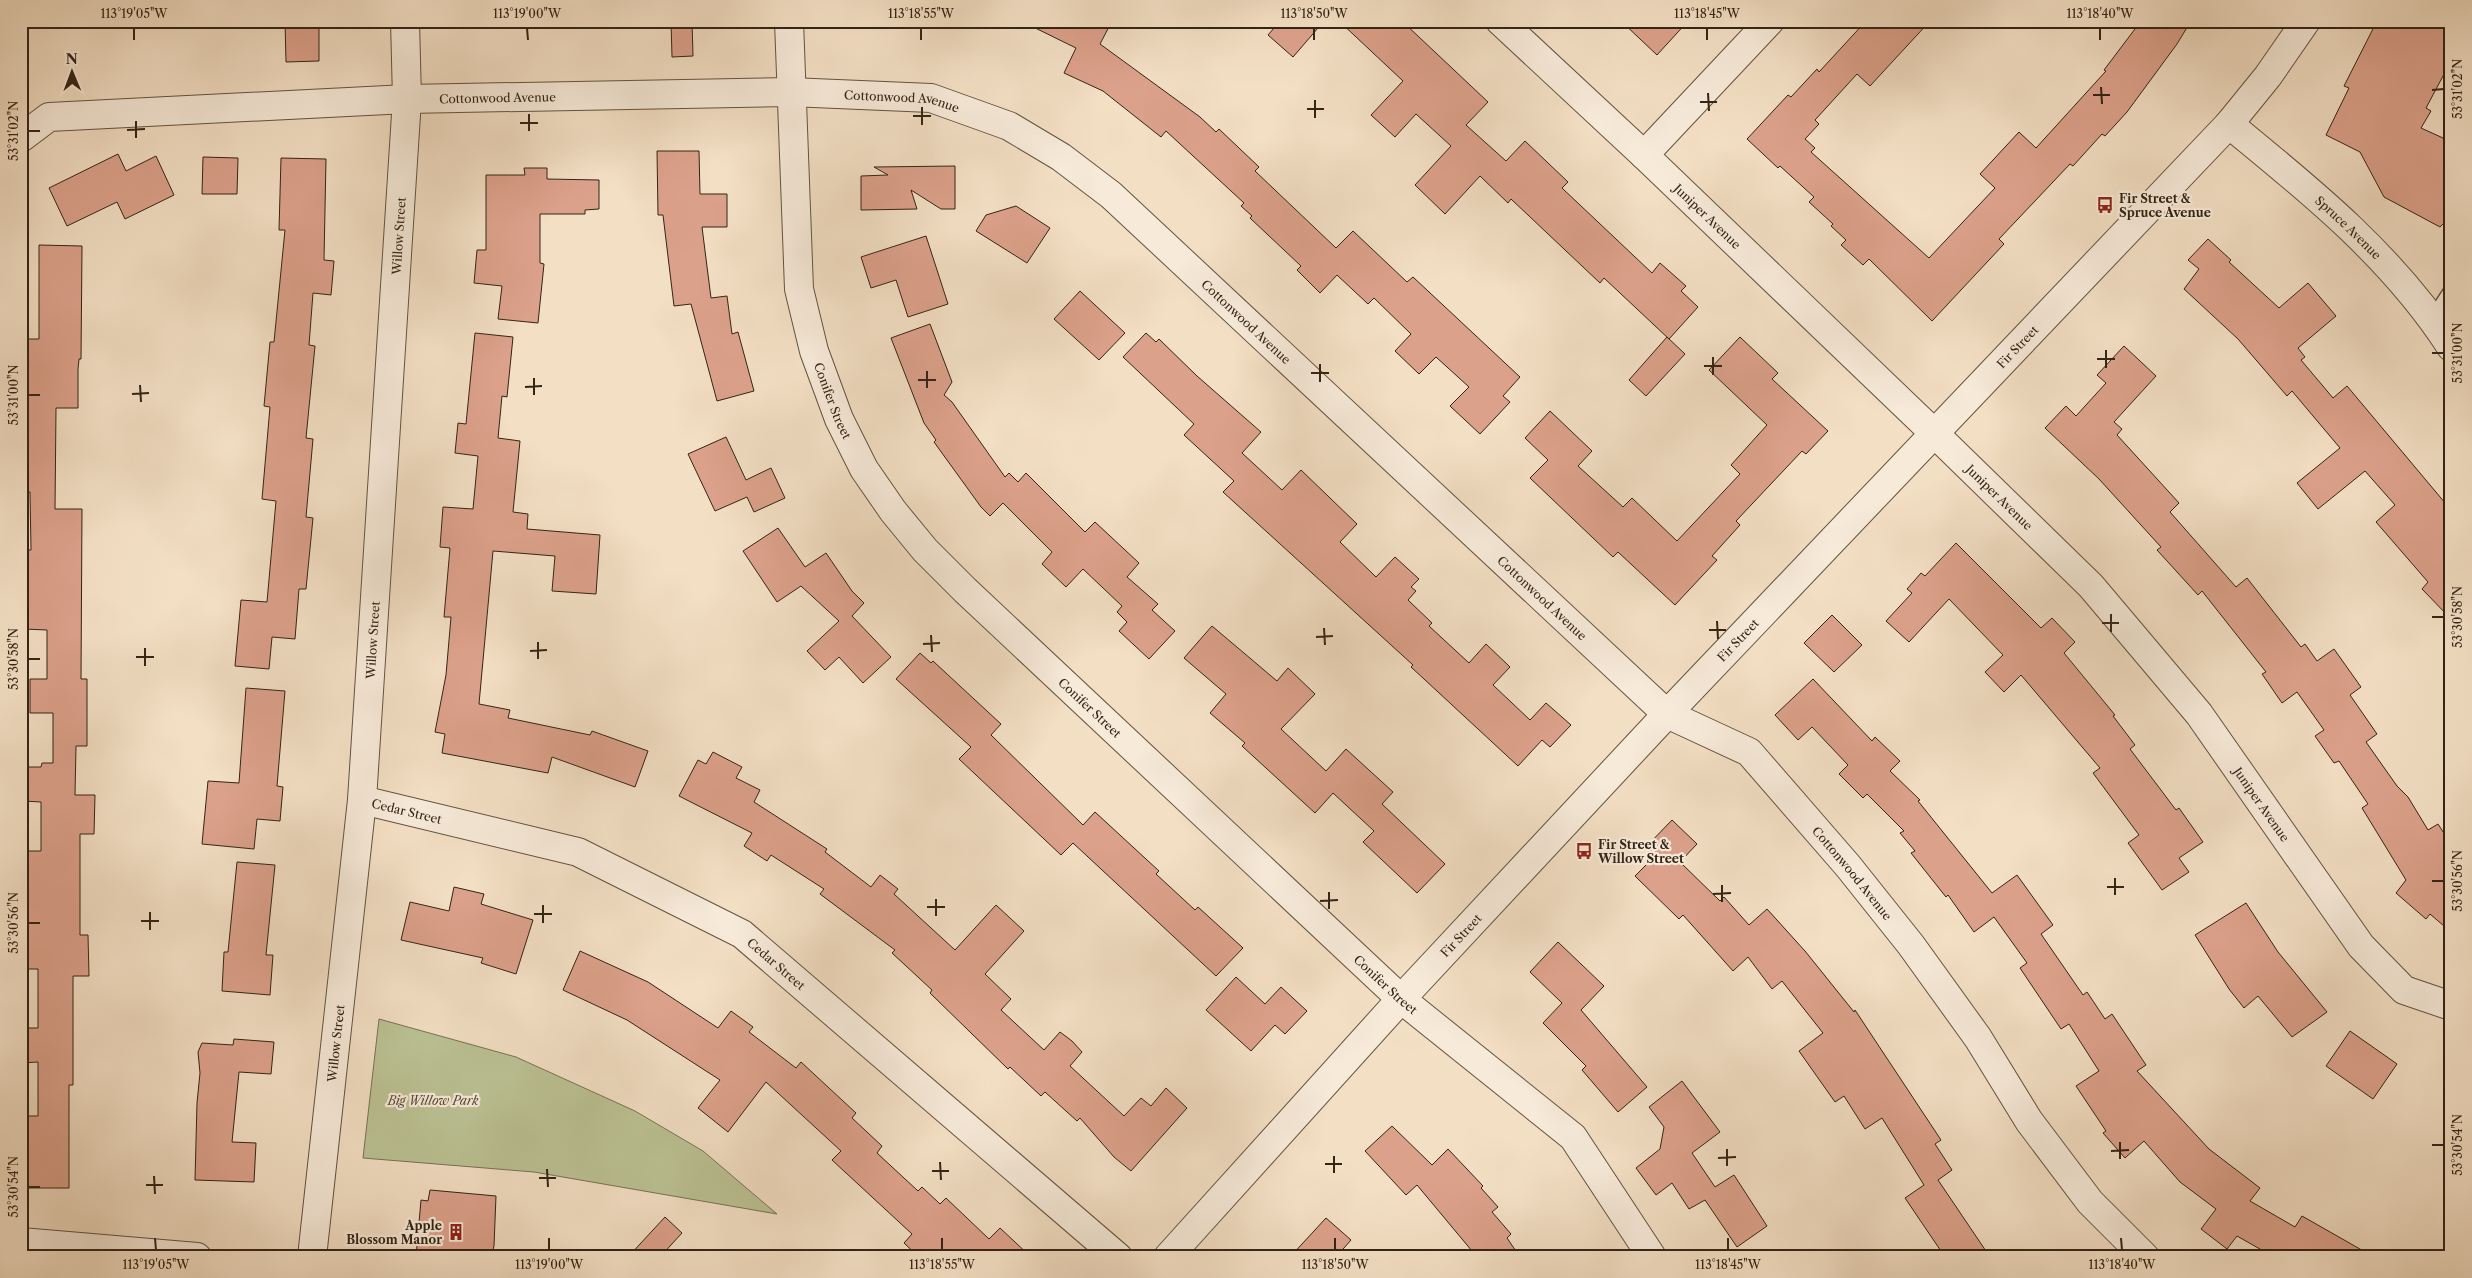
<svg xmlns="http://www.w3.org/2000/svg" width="2472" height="1278" font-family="'Libre Caslon Text',serif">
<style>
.green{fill:#bbc294;stroke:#777354}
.building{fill:#dca18b;stroke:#332415}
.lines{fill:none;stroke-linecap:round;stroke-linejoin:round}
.service-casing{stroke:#635341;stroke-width:19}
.minor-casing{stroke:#635341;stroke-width:30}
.tertiary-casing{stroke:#635341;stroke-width:30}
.service{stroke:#f7ead9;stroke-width:16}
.minor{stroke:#f7ead9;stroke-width:28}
.tertiary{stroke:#f7ead9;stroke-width:28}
.ticks{fill:none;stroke:#332415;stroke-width:2}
.labels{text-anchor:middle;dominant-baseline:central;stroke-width:4.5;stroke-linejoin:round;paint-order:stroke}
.street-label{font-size:12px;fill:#332415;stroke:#f7ead9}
.poi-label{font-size:12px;font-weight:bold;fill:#332415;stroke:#f7ead9;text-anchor:start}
.park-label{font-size:12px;font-style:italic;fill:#554c35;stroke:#f7ead9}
.neatline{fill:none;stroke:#332415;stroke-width:2}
.ticks-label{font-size:12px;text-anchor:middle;fill:#332415}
</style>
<rect width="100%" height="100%" fill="#f3dfc4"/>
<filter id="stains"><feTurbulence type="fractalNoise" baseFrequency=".004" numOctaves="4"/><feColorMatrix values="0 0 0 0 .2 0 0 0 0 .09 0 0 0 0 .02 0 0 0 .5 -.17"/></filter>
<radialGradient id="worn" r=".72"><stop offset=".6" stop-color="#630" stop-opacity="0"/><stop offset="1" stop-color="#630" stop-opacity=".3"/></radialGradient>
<path class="green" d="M379 1019 516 1057 635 1111 703 1151 777 1214 534 1172 363 1158Z"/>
<path class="building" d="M285 21H319V61L286 62Z
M671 21H692L693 56 672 57Z
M1021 21H1112L1100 44 1200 117 1216 132 1219 129 1259 167 1255 171 1336 248 1353 231 1407 282 1413 277 1520 377 1503 396 1510 402 1480 434 1450 406 1469 387 1436 357 1419 374 1395 351 1411 334 1374 298 1368 304 1337 275 1320 293 1297 270 1301 266 1250 218 1252 216 1241 206 1244 203 1166 131 1161 137 1103 91 1064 73 1076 48Z
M1280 21H1324L1293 57 1268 35Z
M1339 21H1402L1488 102 1466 125 1506 161 1525 141 1568 182 1562 188 1652 273 1660 263 1686 286 1681 291 1698 307 1669 339 1604 278 1600 283 1511 199 1508 203 1480 176 1445 214 1415 185 1451 146 1416 114 1395 137 1371 115 1403 81Z
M1621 21H1688L1657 55Z
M1866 21H1930L1870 86 1857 74 1815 120 1819 124 1805 139 1815 148 1811 152 1929 258 1995 188 1980 174 2019 132 2036 148 2106 71 2104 70 2141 21H2191L2177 44 2127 112 2105 136 2102 134 2073 166 2070 164 1999 239 2004 244 1932 321 1869 259 1863 265 1841 245 1846 240 1831 226 1833 224 1809 202 1814 197 1780 166 1778 168 1747 139 1788 95 1791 97 1817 69 1819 72Z
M2377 21H2451V61L2426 108 2431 111 2421 128 2443 138 2451 154V216L2440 227 2384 197 2360 152 2326 135 2349 88 2344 86Z
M657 151H699L700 194H727V227H702L711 298 727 296 732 334 738 332 754 391 717 401 691 304 674 306 663 215H658Z
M118 154 126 171 156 156 174 195 125 219 117 202 67 226 49 188Z
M203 157 238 158 237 194H202Z
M281 158 326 159 324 260 334 261 331 295 313 293 309 345 315 346 306 438 313 439 306 517 313 518 306 589H299L295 639 272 637 269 669 235 666 241 600 267 602 276 501 262 499 270 407 264 406 270 342H274L285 230H279Z
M955 166V209H941L911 190 917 209 861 210V176L888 175 874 167Z
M524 168H547V179L599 180V209L585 210V214H540V263L544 264 538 323 498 319 502 286 474 283 477 250H486V175H525Z
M1016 206 1050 228 1027 263 976 231 986 215Z
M926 236 948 304 908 317 896 280 871 288 861 257Z
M2208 239 2231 260 2229 262 2279 308 2308 283 2336 316 2298 348 2305 357 2301 360 2333 398 2347 386 2451 510V619L2422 589 2428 582 2376 522 2395 505 2365 471 2318 509 2297 483 2340 448 2292 391 2287 396 2238 339 2184 289 2199 269 2188 260Z
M39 245 82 246 81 359H79L78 369V408H56L55 509H82L81 679H87V746H76L75 795H95L94 834H80V935H88L89 976H73V1085H69V1188H26V1116H38V1062L21 1063V1028H38V969H21V851H41V802L23 801V767H41L42 763H53V713H30V679H47V630L24 629V583H21V550H31L30 492H21V339H39Z
M1080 291 1125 333 1099 360 1054 319Z
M930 324 952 382 944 395 952 402 1005 477 1009 473 1018 482 1026 473 1085 532 1095 522 1139 563 1127 577 1158 604 1152 610 1175 631 1149 659 1119 631 1127 622 1117 612 1122 606 1083 569 1066 587 1042 564 1052 552 1003 503 990 516 981 507 934 442 936 440 924 423 891 338Z
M475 333 513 337 507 397 502 396 498 438 520 441 513 512 528 514 527 529 600 535 596 594 552 591 555 556 493 551 479 704 510 710 508 718 590 735 592 731 648 751 635 787 552 757 548 773 442 753 445 734 435 732 446 675 451 617H444L450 548 440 547 443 507 473 509 478 456 455 453 458 423 466 424Z
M1146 333 1156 342 1159 339 1197 376 1261 432 1242 453 1282 490 1301 470 1357 524 1340 542 1376 577 1395 557 1419 579 1411 587 1416 591 1408 600 1432 623 1429 626 1469 663 1486 644 1510 667 1493 685 1530 720 1546 703 1571 725 1550 747 1542 740 1518 766 1411 667 1413 665 1223 492 1234 481 1184 435 1194 424 1123 357Z
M1667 337 1685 354 1646 396 1629 380Z
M1740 337 1778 373 1772 379 1828 431 1806 454 1802 451 1736 521 1740 525 1712 556 1717 560 1675 605 1618 552 1613 557 1530 478 1548 460 1525 438 1550 411 1592 451 1578 466 1623 507 1632 498 1677 541 1740 474 1731 465 1767 425 1709 370Z
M2124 346 2156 376 2114 422 2122 429 2117 435 2179 503 2170 512 2236 587 2247 578 2301 647 2305 644 2317 661 2334 649 2361 687 2350 695 2377 734 2366 742 2397 786 2408 797 2428 830 2438 824 2451 844V932L2430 914 2426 919 2396 893 2406 880 2362 808 2368 804 2339 761 2334 763 2315 736 2324 730 2297 692 2282 703 2262 674 2266 672 2202 591 2198 595 2157 550 2161 547 2099 479 2045 428 2066 406 2076 416 2106 383 2097 375Z
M726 437 746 480 771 468 785 498 754 512 747 497 715 511 688 454Z
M778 528 805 567 826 553 852 591 864 603 852 616 891 657 863 683 839 657 825 670 807 651 839 621 801 586 777 602 743 551Z
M1956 543 2041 628 2052 618 2075 642 2064 653 2115 715 2113 716 2135 745 2130 749 2176 810 2179 808 2203 842 2179 858 2189 872 2162 890 2128 843 2139 835 2093 773 2100 768 2021 675 2004 692 1985 672 2003 655 1949 599 1909 642 1886 621 1912 593 1907 589 1921 573 1925 576Z
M1832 615 1862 645 1834 672 1804 643Z
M1212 626 1277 681 1288 668 1315 694 1281 729 1326 771 1346 749 1393 792 1382 804 1445 864 1417 893 1363 842 1374 831 1333 793 1315 813 1242 746 1245 743 1210 713 1226 694 1184 658Z
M920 653 931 663 933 661 1001 724 991 735 1083 825 1095 812 1159 871 1156 874 1195 910 1198 907 1243 948 1216 976 1073 843 1061 855 959 759 971 747 896 679Z
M1813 679 1872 741 1875 737 1900 761 1890 771 1920 800 1918 801 1992 893 2017 875 2053 925 2041 934 2083 995 2087 992 2105 1019 2112 1014 2146 1065 2137 1071 2209 1149 2260 1188 2250 1201 2295 1227 2302 1216 2374 1257H2274L2237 1236 2227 1249 2201 1229 2216 1209 2180 1182 2144 1141 2125 1158 2103 1133 2106 1131 2076 1086 2099 1071 2069 1024 2061 1029 2020 968 2027 963 1994 917 1974 932 1948 895 1946 897 1911 853 1915 851 1900 833 1904 831 1867 794 1863 798 1839 774 1848 765 1812 727 1798 740 1775 715Z
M246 688 285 691 277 786 283 787 280 821 257 819 254 849 202 844 208 781 239 783Z
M713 752 742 767 736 778 760 790 754 802 827 849 825 852 871 887 880 875 898 889 894 894 955 950 996 905 1024 931 985 974 1011 999 1001 1010 1044 1050 1060 1032 1072 1041 1082 1052 1070 1066 1124 1116 1141 1098 1151 1106 1166 1088 1187 1108 1131 1171 1114 1157 1080 1118 1077 1121 1045 1092 1041 1096 1010 1067 1008 1069 930 993 932 990 892 953 895 950 820 894 824 889 771 855 767 861 744 846 752 833 679 796 698 760 706 764Z
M1672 820 1697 844 1680 862 1720 901 1724 897 1749 925 1767 909 1805 951 1854 1012 1855 1010 1941 1140 1935 1144 1952 1170 1938 1180 1990 1257H1945L1905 1198 1924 1185 1882 1118 1865 1129 1844 1096 1835 1102 1799 1051 1823 1033 1782 981 1772 989 1748 957 1733 971 1683 915 1679 919 1635 876 1654 857 1645 848Z
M237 862 275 865 266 955H273L270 995 222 991 224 952H228Z
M454 887 484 894 481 904 533 920 516 974 481 963 483 958 401 940 410 902 449 911Z
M2246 903 2278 952 2327 1012 2292 1037 2258 996 2244 1008 2229 989 2195 935Z
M1558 942 1604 986 1581 1010 1647 1087 1618 1112 1582 1070 1586 1066 1543 1023 1562 1003 1530 972Z
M580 951 648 982 718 1028 731 1011 753 1027 749 1032 796 1068 801 1062 856 1113 852 1118 882 1146 877 1153 918 1191 922 1187 940 1204 946 1198 989 1239 1000 1228 1031 1257H919L904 1243 912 1234 832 1160 841 1151 766 1082 728 1132 698 1108 720 1080 627 1020 563 990Z
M1236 977 1265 1004 1281 987 1307 1011 1285 1034 1275 1025 1251 1051 1206 1010Z
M2350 1031 2397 1064 2373 1099 2326 1066Z
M234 1039 274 1042 271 1074 239 1072 232 1142 256 1143 254 1182 195 1180 197 1103 200 1073 198 1052 202 1043 233 1045Z
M1682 1081 1720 1132 1692 1153 1715 1187 1734 1175 1767 1226 1737 1247 1705 1200 1689 1209 1672 1183 1656 1195 1636 1168 1660 1149 1664 1127 1649 1107Z
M1392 1126 1432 1165 1448 1149 1483 1186 1481 1188 1498 1207 1492 1212 1511 1234 1507 1238 1520 1257H1477L1417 1185 1406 1195 1365 1151Z
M430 1190 496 1196 494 1246 491 1257H416L421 1200 428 1201Z
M665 1217 682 1233 660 1257H628Z
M1326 1218 1351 1240 1336 1257H1290Z"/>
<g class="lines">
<g class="service-casing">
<path id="service" d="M2434 319 2451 293"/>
</g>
<g class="minor-casing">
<g id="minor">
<path id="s1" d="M789 21 799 289 814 351 839 419 864 469 893 511 925 550 965 590 1401 999 1573 1137 1652 1257"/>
<path id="s2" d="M1500 21 1644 155 1934 433 2091 586 2199 714 2361 946 2404 990 2451 1006"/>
<path id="s3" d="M2229 124C2310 190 2394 258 2451 347"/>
<path id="s4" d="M21 138 49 117 407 99 790 92 931 98 1009 126 1061 157 1111 195 1667 714 1749 752 1848 866 1911 945 1978 1038 2029 1121 2090 1202 2145 1257"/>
<path d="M1644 155 1770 21"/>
<path id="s5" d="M362 800 578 852 742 934 1118 1257"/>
<path d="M21 1242 197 1257"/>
<path id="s6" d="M312 1257 362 800 407 99 405 21"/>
</g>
</g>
<g class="tertiary-casing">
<g id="tertiary">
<path id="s7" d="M1168 1257 1401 999 1667 714 2229 124 2268 76 2306 21"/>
</g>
</g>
<use href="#service" class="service"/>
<use href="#minor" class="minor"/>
<use href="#tertiary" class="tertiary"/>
</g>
<path class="ticks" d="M134 28V40M527 28 528 40M921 28V40M1314 28V40M1707 28V40M2100 28V40M2101 87 2102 104M2432 90 2444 89M1708 93 1709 111M2093 95H2110M1315 100V118M1700 102H1717M922 107V125M1307 109H1324M529 114V131M913 116H931M136 121V138M520 123H538M127 130 145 129M28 131H40M2106 350V368M2432 353H2444M1713 357V375M2097 359H2115M1320 364V382M1704 366H1722M927 371V388M1311 373H1329M534 378V395M918 380H936M140 385 141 402M525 387 542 386M132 394 149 393M28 395H40M2111 614V632M2432 617H2444M1717 621 1718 639M2102 623H2119M1324 628 1325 645M1709 630H1726M931 635 932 652M1316 637 1333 636M538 642V659M923 644 940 643M145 648V666M530 651 547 650M136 657H154M28 659H40M2115 878V895M2432 881H2444M1722 885V902M2107 887H2124M1329 892V909M1713 894 1731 893M936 899V916M1320 901 1338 900M543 905V923M927 907H945M150 912V930M534 914H552M141 921H159M28 923H40M2120 1142V1159M2432 1145H2444M1727 1149V1166M2111 1151 2129 1150M1334 1156V1173M1718 1158 1736 1157M940 1162 941 1180M1325 1164H1342M547 1169 548 1187M932 1171H949M154 1176 155 1194M539 1178H556M146 1185H163M28 1187H40M155 1238 156 1250M549 1238V1250M942 1238V1250M1335 1238V1250M1728 1238V1250M2121 1238 2122 1250"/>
<defs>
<g id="bus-bare" transform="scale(1.35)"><path d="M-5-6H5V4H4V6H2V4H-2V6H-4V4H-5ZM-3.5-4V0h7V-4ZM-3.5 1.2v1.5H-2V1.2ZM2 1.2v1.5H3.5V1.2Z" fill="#8f2418" stroke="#f7ead9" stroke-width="2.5" paint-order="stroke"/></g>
<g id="building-bare" transform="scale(1.35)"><path d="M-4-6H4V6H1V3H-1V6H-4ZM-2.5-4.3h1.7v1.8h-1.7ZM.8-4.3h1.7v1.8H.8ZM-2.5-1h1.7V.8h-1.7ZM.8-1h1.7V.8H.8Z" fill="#8f2418" stroke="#f7ead9" stroke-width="2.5" paint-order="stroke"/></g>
</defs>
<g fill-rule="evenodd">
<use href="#bus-bare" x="2105" y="205"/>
<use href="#bus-bare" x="1584" y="851"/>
<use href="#building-bare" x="456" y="1232"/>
</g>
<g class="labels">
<g class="street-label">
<text stroke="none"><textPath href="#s4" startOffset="484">Cottonwood Avenue</textPath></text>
<text stroke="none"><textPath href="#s4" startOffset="889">Cottonwood Avenue</textPath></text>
<text stroke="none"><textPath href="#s2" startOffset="285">Juniper Avenue</textPath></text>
<text stroke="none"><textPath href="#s3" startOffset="158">Spruce Avenue</textPath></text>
<text stroke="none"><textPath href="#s6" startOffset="1025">Willow Street</textPath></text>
<text stroke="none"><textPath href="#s4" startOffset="1309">Cottonwood Avenue</textPath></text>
<text stroke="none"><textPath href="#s7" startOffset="1245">Fir Street</textPath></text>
<text stroke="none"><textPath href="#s1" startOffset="385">Conifer Street</textPath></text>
<text stroke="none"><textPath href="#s2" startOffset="690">Juniper Avenue</textPath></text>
<text stroke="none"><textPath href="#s4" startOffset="1714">Cottonwood Avenue</textPath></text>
<text stroke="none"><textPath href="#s7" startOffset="840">Fir Street</textPath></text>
<text stroke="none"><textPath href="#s6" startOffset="620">Willow Street</textPath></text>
<text stroke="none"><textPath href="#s1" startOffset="790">Conifer Street</textPath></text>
<text stroke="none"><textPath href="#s2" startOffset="1095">Juniper Avenue</textPath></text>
<text stroke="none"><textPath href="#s5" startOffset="46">Cedar Street</textPath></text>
<text stroke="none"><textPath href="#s4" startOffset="2134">Cottonwood Avenue</textPath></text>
<text stroke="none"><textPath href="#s7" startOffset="435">Fir Street</textPath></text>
<text stroke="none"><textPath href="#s5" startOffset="451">Cedar Street</textPath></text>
<text stroke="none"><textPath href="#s1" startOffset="1195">Conifer Street</textPath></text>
<text stroke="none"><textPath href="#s6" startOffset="215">Willow Street</textPath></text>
</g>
<g class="poi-label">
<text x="2119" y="198">Fir Street &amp;<tspan x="2119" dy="14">Spruce Avenue</tspan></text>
<text x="1598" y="844">Fir Street &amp;<tspan x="1598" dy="14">Willow Street</tspan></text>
<text x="442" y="1225" text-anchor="end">Apple<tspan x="442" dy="14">Blossom Manor</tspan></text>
</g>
<g class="park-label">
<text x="433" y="1100">Big Willow Park</text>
</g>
</g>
<rect width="2472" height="1278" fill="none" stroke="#f3dfc4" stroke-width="55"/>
<g transform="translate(72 72) rotate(359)" stroke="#f7ead9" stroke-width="4" paint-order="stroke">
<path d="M0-4L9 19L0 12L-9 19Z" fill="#332415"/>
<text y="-8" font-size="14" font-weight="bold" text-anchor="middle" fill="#332415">N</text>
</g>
<rect x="28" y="28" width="2416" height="1222" class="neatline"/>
<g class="ticks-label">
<text x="134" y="18">113°19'05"W</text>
<text x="527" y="18">113°19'00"W</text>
<text x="921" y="18">113°18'55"W</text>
<text x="1314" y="18">113°18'50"W</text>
<text x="1707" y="18">113°18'45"W</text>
<text x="2100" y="18">113°18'40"W</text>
<text transform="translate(2458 89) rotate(-90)" y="4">53°31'02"N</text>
<text transform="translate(14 131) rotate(-90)" y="4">53°31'02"N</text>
<text transform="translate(2458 353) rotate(-90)" y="4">53°31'00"N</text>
<text transform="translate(14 395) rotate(-90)" y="4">53°31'00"N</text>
<text transform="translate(2458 617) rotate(-90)" y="4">53°30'58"N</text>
<text transform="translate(14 659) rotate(-90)" y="4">53°30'58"N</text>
<text transform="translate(2458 881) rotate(-90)" y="4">53°30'56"N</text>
<text transform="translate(14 923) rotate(-90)" y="4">53°30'56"N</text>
<text transform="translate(2458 1145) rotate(-90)" y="4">53°30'54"N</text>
<text transform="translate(14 1187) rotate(-90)" y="4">53°30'54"N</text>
<text x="156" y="1269">113°19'05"W</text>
<text x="549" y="1269">113°19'00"W</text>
<text x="942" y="1269">113°18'55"W</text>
<text x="1335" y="1269">113°18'50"W</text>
<text x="1728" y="1269">113°18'45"W</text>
<text x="2122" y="1269">113°18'40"W</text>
</g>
<rect width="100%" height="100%" filter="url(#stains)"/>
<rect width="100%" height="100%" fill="url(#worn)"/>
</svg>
